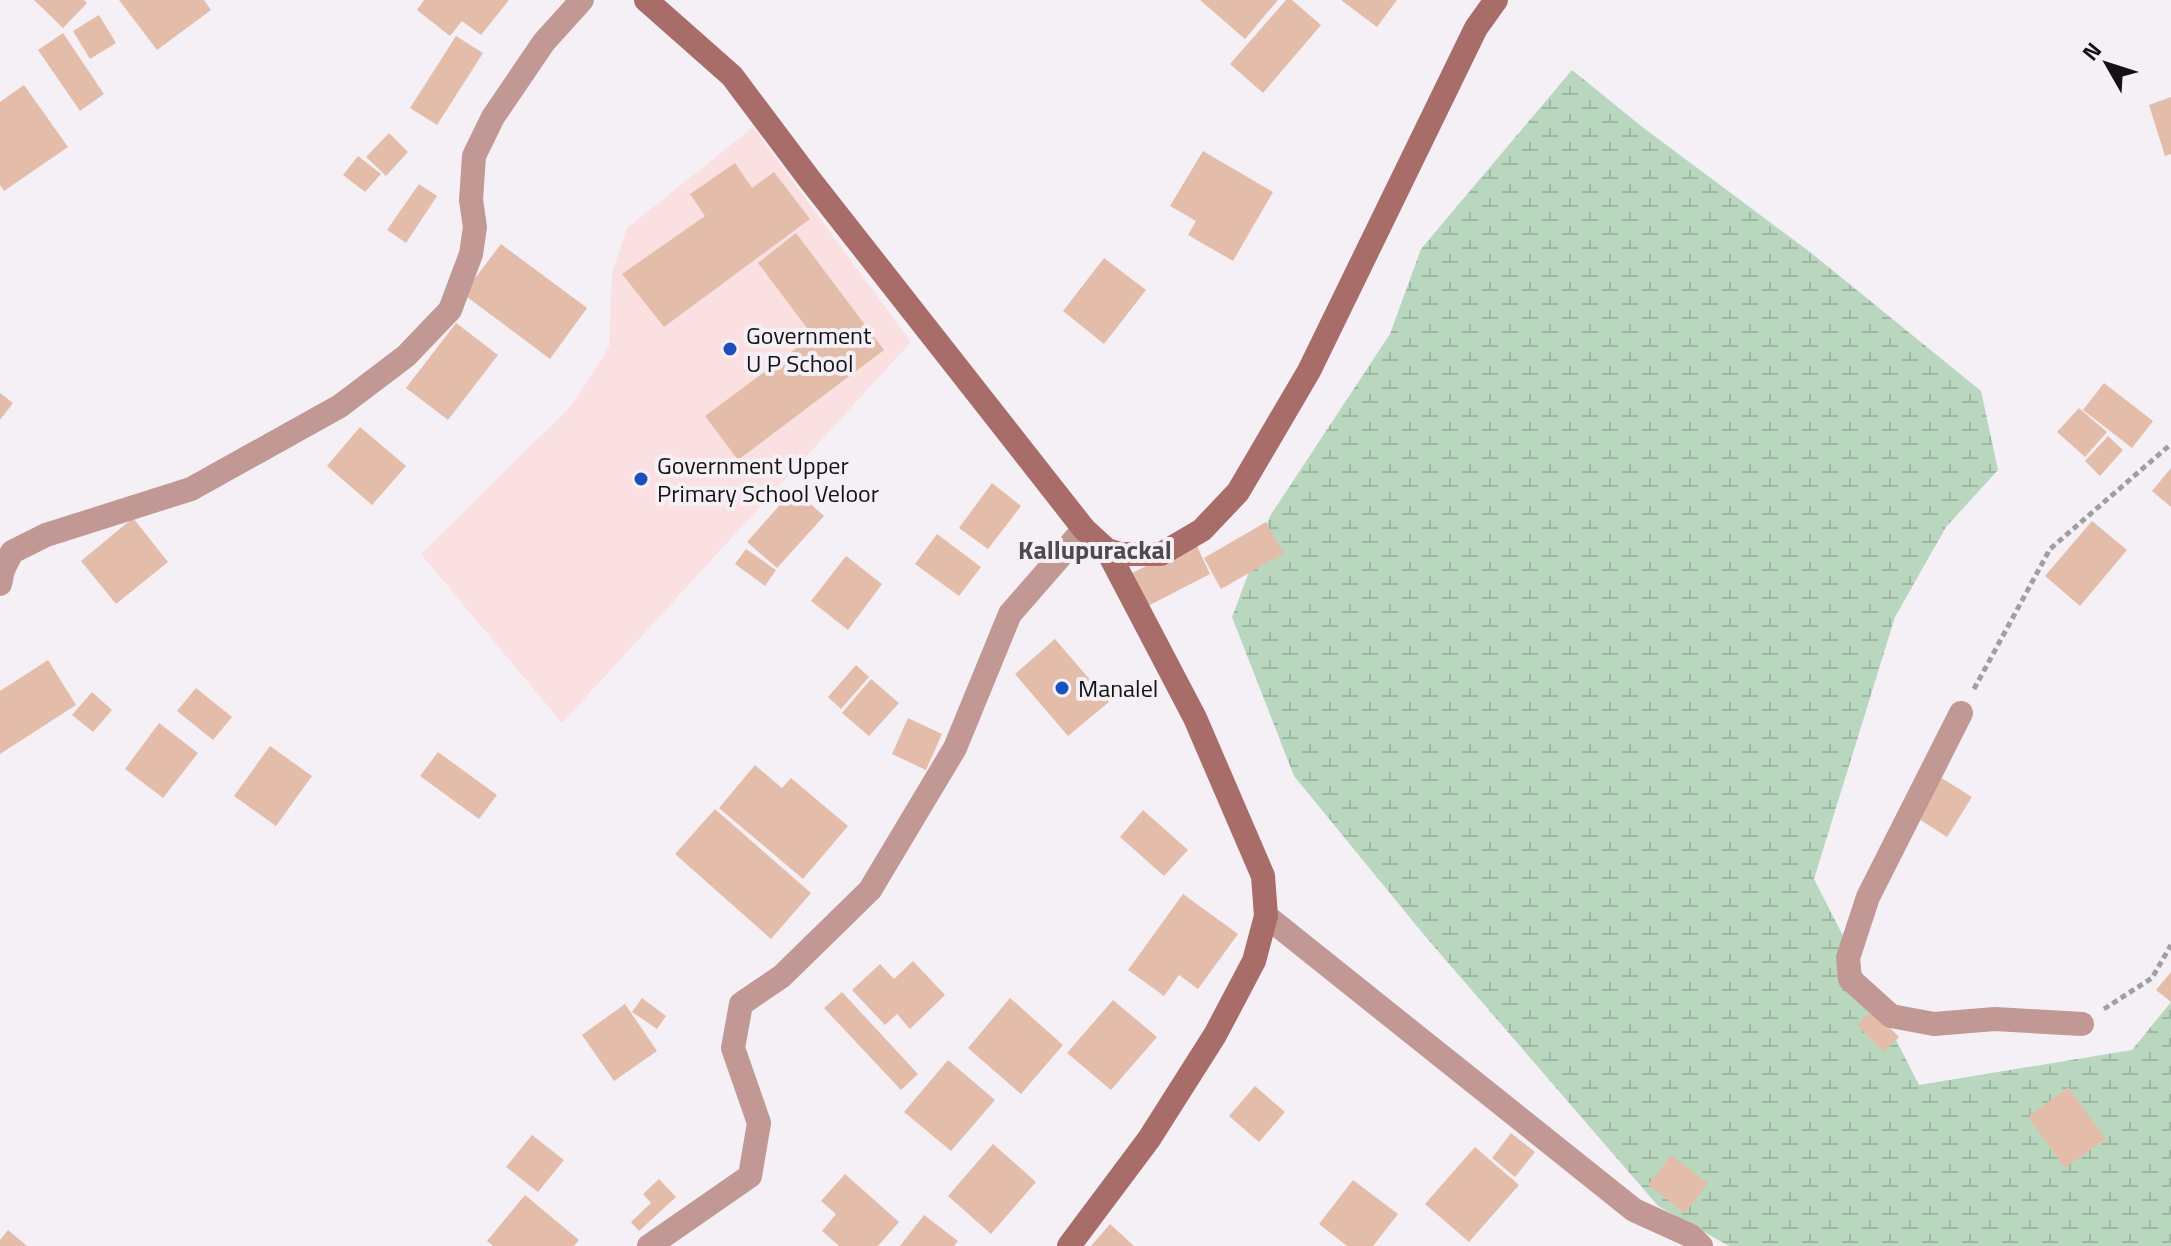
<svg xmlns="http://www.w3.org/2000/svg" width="2171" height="1246" font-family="'Titillium Web',sans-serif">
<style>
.education{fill:#fbe0e2}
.wetland{fill:url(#wetland-marsh)}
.building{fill:#e4bdaa}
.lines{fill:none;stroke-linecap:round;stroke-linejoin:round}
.path{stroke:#a19ea2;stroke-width:5;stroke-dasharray:6 4;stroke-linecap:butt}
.street{stroke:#c29894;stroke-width:24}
.secondary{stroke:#a86d68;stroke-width:24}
.poi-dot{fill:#1b4fbc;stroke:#f4f0f5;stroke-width:3}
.labels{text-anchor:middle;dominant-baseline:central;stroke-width:8;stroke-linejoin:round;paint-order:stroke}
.poi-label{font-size:24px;fill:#141214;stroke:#f4f0f5;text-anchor:start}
.neighbourhood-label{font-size:26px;font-weight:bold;fill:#4e4a4e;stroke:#f4f0f5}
</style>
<defs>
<pattern id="wetland-marsh" width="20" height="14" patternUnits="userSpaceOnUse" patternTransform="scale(2)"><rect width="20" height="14" fill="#b8d7be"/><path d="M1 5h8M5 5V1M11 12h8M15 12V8" fill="none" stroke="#9db8a2"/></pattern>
</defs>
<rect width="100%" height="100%" fill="#f4f0f5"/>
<path class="education" d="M753 127 911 342 562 723 421 554 572 405 609 347 612 273 627 228Z"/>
<path class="wetland" d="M1572 70 1641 126 1810 252 1981 391 1998 470 1946 527 1895 617 1814 879 1919 1085 2132 1050 2171 1002V1246H1729L1658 1206 1425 936 1294 776 1232 617 1270 516 1390 334 1421 249Z"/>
<path class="building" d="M34 0H84L87 3 63 28Z
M119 0H204L211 10 157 50Z
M424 0H509L481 35 462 21 450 36 417 10Z
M1200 0H1278L1245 39Z
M1286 0H1292L1321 25 1263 93 1230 64Z
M1341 0H1397L1377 27Z
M99 15 116 43 90 59 73 31Z
M63 33 104 94 80 111 38 50Z
M456 36 483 53 437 125 410 108Z
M24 85 68 147 4 191 0 185V102Z
M2171 97V154L2165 156 2149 105Z
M389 133 408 152 386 176 366 157Z
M1203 151 1273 192 1233 261 1188 235 1196 221 1170 206Z
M358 156 381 174 365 192 343 175Z
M735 163 752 188 774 172 810 219 664 327 622 274 705 216 690 194Z
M419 184 437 196 406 243 387 230Z
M796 233 884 350 738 460 705 416 813 336 758 263Z
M501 244 587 308 550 359 463 294Z
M1104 258 1146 290 1104 344 1063 311Z
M456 323 498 355 448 420 406 388Z
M2104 383 2153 421 2132 448 2083 410Z
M0 393 13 403 0 420Z
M2079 408 2107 432 2085 457 2057 432Z
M360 427 406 466 372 505 327 466Z
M2108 436 2123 450 2100 476 2085 461Z
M2171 468V507L2152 491Z
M992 483 1021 506 988 549 959 528Z
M794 489 824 516 777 568 747 542Z
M133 518 168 562 116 604 81 561Z
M2092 521 2127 550 2080 606 2045 576Z
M1266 522 1284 553 1221 589 1204 558Z
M937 534 981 567 959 596 915 564Z
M1195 542 1210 574 1146 607 1130 574Z
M746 549 776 570 765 586 735 564Z
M846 556 882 584 848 630 811 601Z
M1055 639 1109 702 1068 736 1015 674Z
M48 660 76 705 0 754V691Z
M856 665 869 677 841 709 828 697Z
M871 679 899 703 869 736 842 713Z
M196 688 232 717 213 740 177 711Z
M92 692 112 710 93 732 72 715Z
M908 718 942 734 926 770 892 754Z
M159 723 198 753 163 798 125 769Z
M270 746 312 776 276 826 234 796Z
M438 752 497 795 479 819 420 776Z
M755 765 782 788 791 778 848 826 803 879 719 808Z
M1940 777 1972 797 1947 837 1914 816Z
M715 809 811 893 771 939 675 854Z
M1143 810 1188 850 1164 876 1120 837Z
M1183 894 1238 934 1198 989 1179 975 1164 996 1128 970Z
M913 961 945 995 910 1029 897 1014 885 1025 852 990 880 964 894 979Z
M2171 972V1002L2156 990Z
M842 992 918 1074 901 1090 824 1008Z
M642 998 666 1016 657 1029 632 1012Z
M1010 998 1063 1045 1021 1094 968 1048Z
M1113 1000 1157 1037 1111 1090 1067 1053Z
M625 1004 657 1051 614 1081 582 1035Z
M1872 1010 1899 1037 1884 1052 1857 1025Z
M948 1060 995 1100 951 1151 904 1112Z
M1255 1086 1285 1112 1259 1142 1229 1116Z
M2068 1087 2106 1139 2065 1168 2028 1117Z
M1511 1133 1535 1152 1515 1177 1492 1158Z
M532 1135 564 1160 538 1192 506 1167Z
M993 1144 1036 1182 991 1234 948 1196Z
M1475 1147 1519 1185 1469 1242 1425 1204Z
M1671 1155 1708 1183 1685 1213 1648 1185Z
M845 1174 899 1222 878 1246H839L822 1231 836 1214 821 1201Z
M659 1179 676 1197 639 1231 631 1222 651 1203 643 1194Z
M1353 1180 1398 1214 1373 1246H1347L1319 1224Z
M525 1195 579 1240 574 1246H493L487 1241Z
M924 1215 958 1241 954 1246H900Z
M1110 1224 1134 1246H1091Z
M8 1230 27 1246H0V1240Z"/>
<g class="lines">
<path class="path" d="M1974 689 2050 549 2171 444
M2104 1009 2152 978 2171 945"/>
<path class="street" d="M0 584 3 570 12 552 46 535 191 489 340 406 406 356 450 310 471 254 475 227 471 200 474 156 493 117 544 42 582 0
M1961 713 1868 897 1848 958 1850 979 1891 1016 1934 1024 1995 1019 2082 1024
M1266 916 1634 1210 1691 1236 1701 1246
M649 1246 750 1176 759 1123 733 1048 741 1004 782 976 870 890 955 748 1010 614 1084 529"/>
<path class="secondary" d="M646 0 732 76 810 180 1084 529 1107 550 1195 718 1263 876 1266 916 1254 961 1215 1035 1149 1139 1069 1246
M1107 550 1120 554H1161L1202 530 1238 492 1309 371 1476 28 1496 0"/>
</g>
<g class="poi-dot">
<circle cx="730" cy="349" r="8"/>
<circle cx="641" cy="479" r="8"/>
<circle cx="1062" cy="688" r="8"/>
</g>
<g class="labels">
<g class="poi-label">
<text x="746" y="335">Government<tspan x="746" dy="28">U P School</tspan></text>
<text x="657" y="465">Government Upper<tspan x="657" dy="28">Primary School Veloor</tspan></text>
<text x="1078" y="688">Manalel</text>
</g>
<g class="neighbourhood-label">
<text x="1095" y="549">Kallupurackal</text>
</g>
</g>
<g transform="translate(2107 64) rotate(309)" stroke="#f4f0f5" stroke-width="6" paint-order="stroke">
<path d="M0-6L14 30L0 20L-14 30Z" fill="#141214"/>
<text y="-12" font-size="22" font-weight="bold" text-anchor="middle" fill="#141214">N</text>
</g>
</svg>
